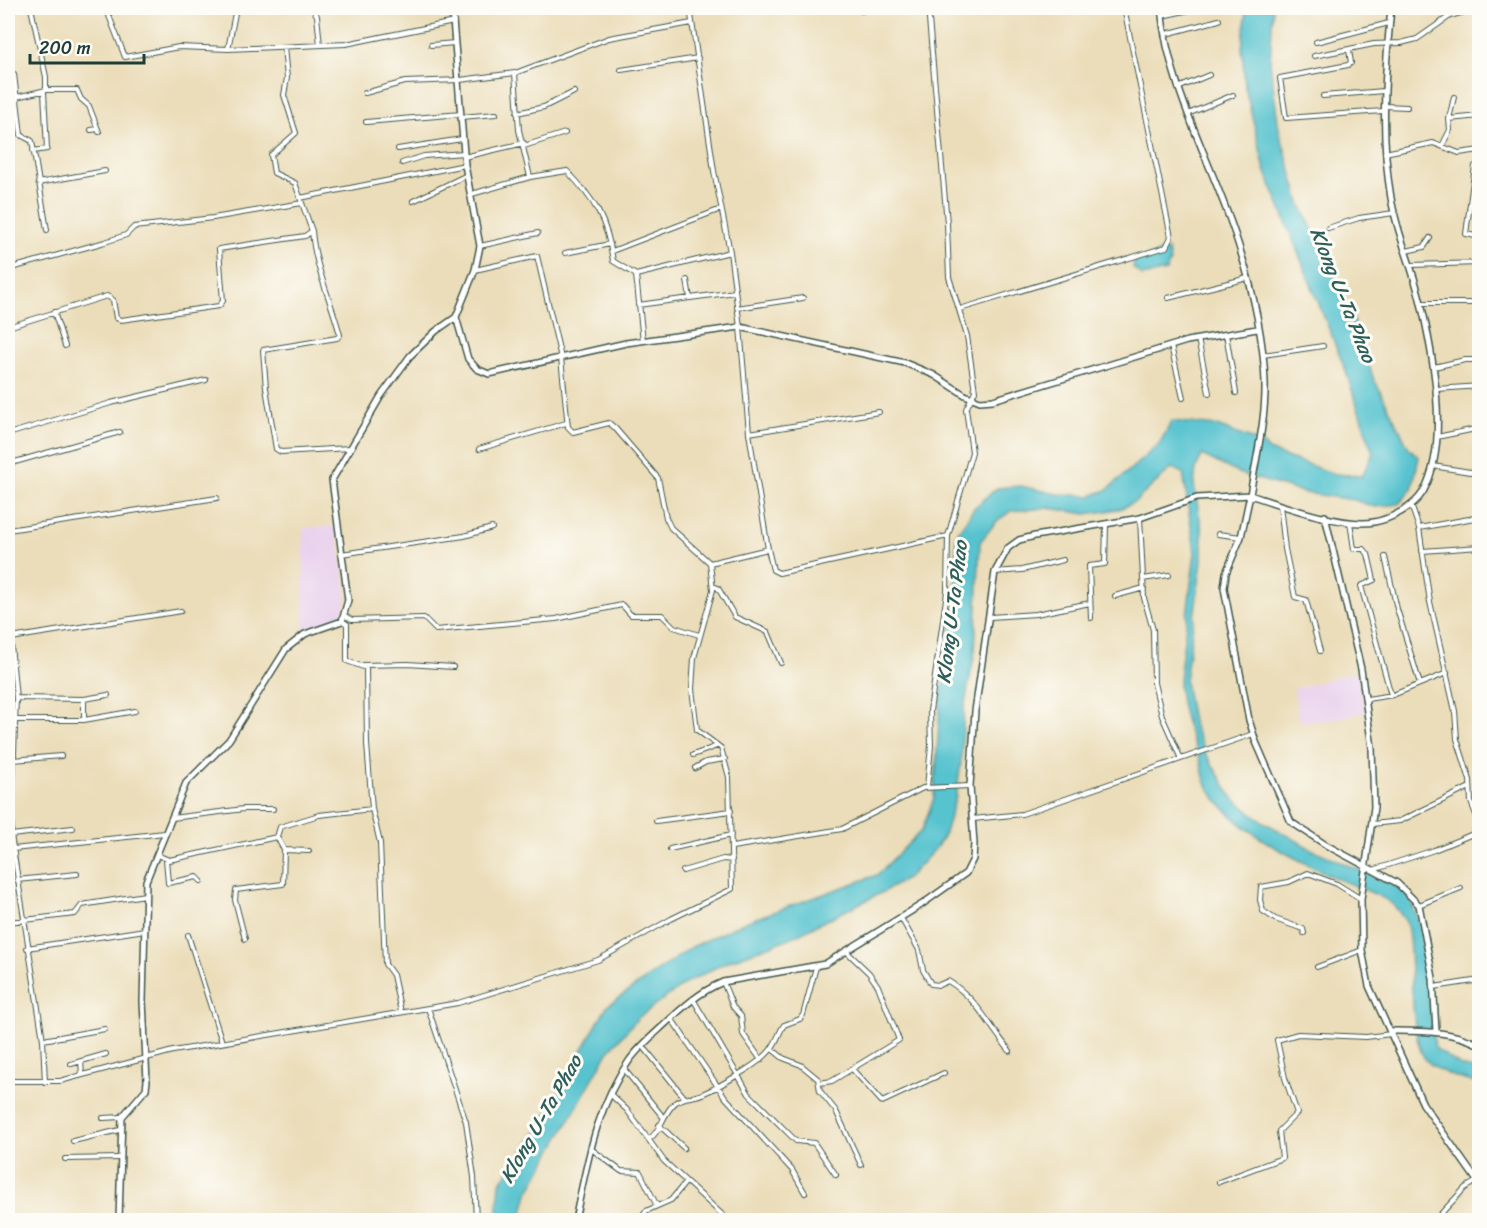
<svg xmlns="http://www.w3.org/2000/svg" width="1487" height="1228" font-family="Sriracha,sans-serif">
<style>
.built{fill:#e9d2ed}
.water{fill:#57c3cf;stroke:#3b8082;stroke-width:1.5}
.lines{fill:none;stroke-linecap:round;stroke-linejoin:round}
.street-casing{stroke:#3e5548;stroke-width:6}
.secondary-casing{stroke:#3e5548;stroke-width:8}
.street{stroke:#fff;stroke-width:4}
.secondary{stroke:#fff;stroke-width:5}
.labels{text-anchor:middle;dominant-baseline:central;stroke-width:6;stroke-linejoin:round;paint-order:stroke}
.water-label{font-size:20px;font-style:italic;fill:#2d5e5b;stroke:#fdfcf7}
</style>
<rect width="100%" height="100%" fill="#fdfcf7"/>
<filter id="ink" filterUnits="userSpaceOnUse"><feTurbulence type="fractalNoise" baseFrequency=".0167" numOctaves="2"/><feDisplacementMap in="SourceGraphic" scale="12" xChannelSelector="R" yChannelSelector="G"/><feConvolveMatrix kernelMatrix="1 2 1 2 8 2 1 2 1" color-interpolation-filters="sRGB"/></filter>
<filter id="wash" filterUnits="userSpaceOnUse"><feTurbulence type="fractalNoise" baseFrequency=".008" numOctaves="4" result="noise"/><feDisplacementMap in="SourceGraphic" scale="24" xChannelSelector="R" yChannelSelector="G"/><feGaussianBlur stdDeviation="1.35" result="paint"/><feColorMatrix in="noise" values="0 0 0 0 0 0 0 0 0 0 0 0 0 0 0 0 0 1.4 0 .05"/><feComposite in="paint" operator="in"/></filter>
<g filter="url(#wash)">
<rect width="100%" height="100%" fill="#ebddb9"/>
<path class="built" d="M336 526 347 596 343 613 338 618 304 631 303 528Z
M1358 671 1366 712 1331 720 1309 722 1299 720 1294 689Z"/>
<path class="water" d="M1247 8H1273L1270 63 1279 129 1300 203 1352 315 1373 377 1409 448 1419 457 1412 489 1399 504 1375 507 1354 500 1305 493 1238 473 1202 455 1196 468 1194 485 1202 531V561L1185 681 1192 722 1207 756 1232 797 1257 818 1311 849 1398 887 1409 897 1420 924 1435 1048 1461 1066 1479 1071V1084C1463 1080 1438 1073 1426 1060 1408 1039 1414 956 1407 925 1406 919 1399 912 1395 907 1385 895 1350 885 1334 877 1291 857 1236 831 1209 789 1202 778 1203 766 1198 754 1188 730 1179 707 1179 680L1195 552 1183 473 1172 468 1136 501 1120 509 1086 514 1049 508 1011 511 996 522 980 542 975 651 964 709 961 763 956 796 945 833 936 848 908 878 883 892 790 938 726 962 686 983 638 1018 608 1052 528 1193 521 1220H497L500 1183 536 1133 607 1006 692 947 745 922 877 875 922 830 934 798 940 705 956 593V536L974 508 997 488 1021 486 1057 494 1090 496 1107 490 1159 444 1172 421 1217 426 1259 442 1272 452 1335 474 1362 476 1373 453 1345 369 1265 170 1245 87 1242 47Z
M1168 250 1170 262 1166 271 1142 276 1133 268 1134 261Z"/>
</g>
<g filter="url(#ink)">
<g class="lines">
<g class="street-casing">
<path id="street" d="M106 8 125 57 179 47 228 49
M236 8 228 49 346 44 454 22
M313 8 317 16 320 45
M690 8 714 171 730 252 740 327 749 433 879 412
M861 8 862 11
M1288 8 1302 10 1317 8
M691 10 707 8
M1162 16 1198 8
M1166 34 1219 20
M1316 42 1389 23
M431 45 455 43
M1349 50 1351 63 1348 65 1280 78 1286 118 1383 111
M1314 56 1374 44 1401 43 1417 39 1450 16 1478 8
M621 70 698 58
M515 73 609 38 692 23
M14 74 21 135 32 141 47 230
M1178 88 1209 75
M46 90H77L81 99 89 106 99 132
M365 93 405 82 460 80 515 73 519 130 530 177
M1323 96 1384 91
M8 99 46 90V77L31 8
M1384 106 1407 107
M517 113 544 107 574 92
M8 114H18
M1188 114 1233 95
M461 117 496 114
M1449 119 1480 116
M366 122 461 114
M91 130 98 129
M524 146 565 133
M1442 146 1450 130 1449 119 1454 97
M398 149 462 139
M33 151 47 149 44 92
M1385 153 1433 143 1459 153 1480 150
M464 157 524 143
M402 163 424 156 464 153
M1480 164 1475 166 1466 234 1480 237
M38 183 105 171
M472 194 530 177 567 171C595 200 607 220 613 261L636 275 643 341
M300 198 465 165
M413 201 467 175
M1328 228 1359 218 1394 213
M312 231C315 268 331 300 340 335L337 338 263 350 266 388 276 449 281 452 350 448
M480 246 538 233
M612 251 721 209
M1406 251 1424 247 1430 238
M565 253 610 244
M1411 265 1480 263
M8 269 105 242 126 235 134 227 213 218 302 203 295 183 274 173 271 155 296 133 284 95 287 78 284 47
M636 275 730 252
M687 280 690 298
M1168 298 1248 278
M1421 303H1480
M638 305 735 292
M737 308 803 298
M960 309 1166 247 1171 237 1124 8
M54 312 65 346
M8 327 107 296 113 300 116 318 121 320 219 306 223 301 219 249 305 236 312 231 302 203
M1226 334 1236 393
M1198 339 1209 393
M1171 346 1183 398
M1263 355 1323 346
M1434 367 1465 360H1480
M1437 389 1480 386
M8 434 111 403 206 380
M1437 437 1480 428
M479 449 566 423
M8 464 120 432
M1433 466 1470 472 1480 470
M1280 505 1285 549 1295 597 1306 600 1320 651
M1411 505 1419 528 1430 602 1455 711 1457 739 1470 780 1471 802 1480 825
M1140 518 1144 598 1153 630 1154 683 1162 716 1181 759
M1350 522 1354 549H1364L1368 554 1374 580 1361 586 1391 695
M1419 528 1480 517
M8 530 217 498
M1218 534 1241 537
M768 549 773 570 779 573 948 536
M1422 551 1480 547
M341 554 464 536 492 528
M1385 557 1397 609 1420 684
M710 563 768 549 749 433
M995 572 1022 570 1063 560
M1143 579 1169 575
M713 586 718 588 735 617 768 632 781 663
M1115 596 1144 588
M8 613 16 698 11 835 43 1040 45 1082
M345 616 352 620 424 618 436 630 556 619 622 605 631 615H662L674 627 699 635
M990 617 1036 614 1090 603
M1091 618 1089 566 1105 564 1106 524
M342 621 347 624V661L366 668 367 744 372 809 380 843 385 964 393 975 401 1012
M11 638 181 611
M362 665 408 664 453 667
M16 698 84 699 108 695
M1367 699 1393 695 1447 673
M15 720H84L135 711
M84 720V699
M693 755 717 746
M13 760 61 756
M695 768 706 762 725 759
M927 787 931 746 930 711 947 592 948 536 972 452 966 409 975 391 967 336 949 277 947 223 928 8
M172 818 244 809H273
M973 819 1022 814 1253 734
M656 821 731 811
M1372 824 1400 821 1470 787
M11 835 73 828
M277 837 284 850 309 851
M732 847 842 829 923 788 970 786
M13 849 165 833
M670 849 731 835
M157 855 169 860 277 837 280 827 319 815 372 809
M166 859 168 883 197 877 201 881
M1373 870 1434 850 1480 831
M683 871 723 859 732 860
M17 880 77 874
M1419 905 1461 888
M901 918 919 950 923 970 931 984 939 985 948 981C977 998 989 1026 1010 1051
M8 922 75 914 82 905 145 895
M1304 933 1303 929 1275 919 1263 911 1260 900 1261 887 1289 882 1308 873 1337 884 1361 899
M188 935 222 1042
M245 939 235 900 236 890 283 884 284 850
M27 948 145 930
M1317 967 1362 950
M723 982 733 1007 741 1016 743 1034 761 1060
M1434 987 1480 980
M693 999 749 1094 796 1141 814 1143 836 1175
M428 1008 466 1122 474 1177 476 1220
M671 1018 725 1097 792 1170 805 1193
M43 1040 105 1029
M643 1046 684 1097
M772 1049 783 1058 801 1065 818 1079 820 1091 836 1111 861 1165
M81 1061 82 1075
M71 1064 106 1054
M624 1069 663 1117
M853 1070 882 1102 944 1073
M8 1081H60L173 1051 458 1003 598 960 671 919 732 889 729 777 721 748 697 730 692 689 694 658 713 590 710 563 671 528 666 518 658 478 615 428 609 423 573 432 568 427 561 358 537 256 475 270
M819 1083 832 1081 899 1040 878 986 869 973 847 952
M610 1094 627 1110 664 1161 728 1220
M103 1118 122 1117
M659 1125 684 1148
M649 1139C661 1132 663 1112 676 1102 684 1096 693 1098 702 1094 717 1088 763 1062 771 1049 777 1042 779 1032 784 1025L800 1019 803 1015 816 967
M73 1141 120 1130
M590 1148 621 1171 640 1172 657 1206
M65 1159 120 1158
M1219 1182 1282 1158 1279 1131 1297 1113 1285 1078 1277 1040 1298 1034 1366 1037 1391 1034
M647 1220 644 1214 646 1211 671 1200 685 1183
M1435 1220 1465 1188 1477 1181"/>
</g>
<g class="secondary-casing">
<path id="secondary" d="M452 8 465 165 480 246 475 270 456 317 468 359 477 369 489 374 626 343 740 327 905 363 934 375 965 395 980 401 993 400 1187 341 1257 329
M1161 8C1169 95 1217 170 1241 253 1253 291 1264 342 1265 382 1266 420 1256 458 1250 495 1281 505 1343 528 1374 522 1391 519 1414 507 1423 492 1450 444 1433 354 1421 303 1413 268 1397 234 1391 198 1380 134 1385 72 1391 8
M1325 516 1361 669 1372 748 1374 807 1361 899 1362 950 1369 986 1423 1104 1480 1185
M1390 1031C1421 1031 1451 1030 1480 1045
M119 1220 122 1117 146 1089 147 1081 143 1001 146 881 186 783 229 740 286 649 305 634 342 621 348 600 332 480 381 396 410 356 436 331 456 317
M575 1220C587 1165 595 1109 629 1061 638 1048 652 1036 664 1025 682 1008 699 992 723 982L825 964 921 905 966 873 973 859 974 844 970 786 975 711 995 572 1008 548 1019 540 1035 536 1140 518 1197 498 1250 495 1241 537 1226 573 1224 588 1249 720 1256 742 1291 822 1326 845 1397 883 1419 905 1433 978 1436 1031"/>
</g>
<use href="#street" class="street"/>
<use href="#secondary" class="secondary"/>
</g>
</g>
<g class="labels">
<g class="water-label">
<text transform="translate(1343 295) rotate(68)">Klong U-Ta Phao</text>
<text transform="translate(952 612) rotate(-83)">Klong U-Ta Phao</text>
<text transform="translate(541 1119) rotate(-60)">Klong U-Ta Phao</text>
</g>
</g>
<rect width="1487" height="1228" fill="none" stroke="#fdfcf7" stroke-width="30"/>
<path d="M30 54v9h114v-9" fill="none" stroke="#1f3d34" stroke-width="3"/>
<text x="39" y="54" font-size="18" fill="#1f3d34" stroke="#fdfcf7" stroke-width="4.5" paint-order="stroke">200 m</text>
</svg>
